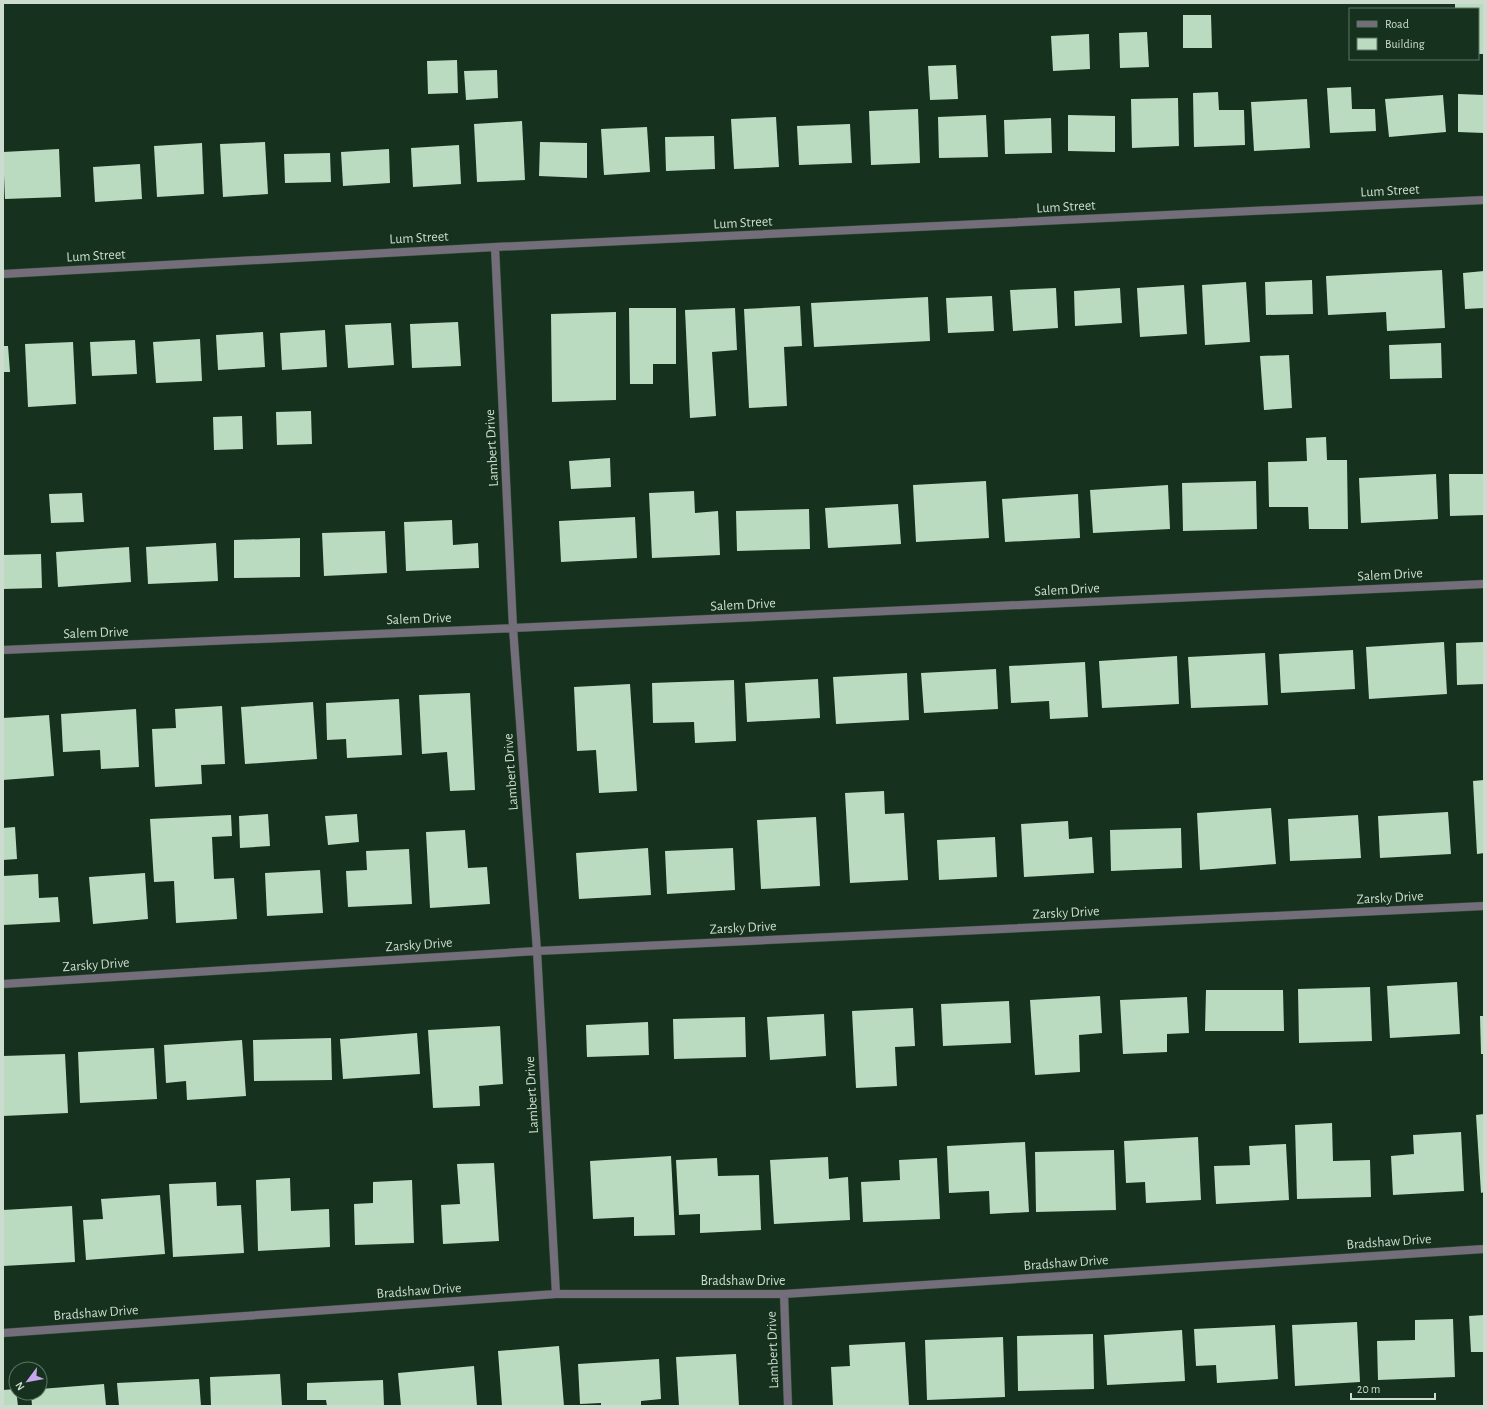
<svg xmlns="http://www.w3.org/2000/svg" width="1487" height="1409" font-family="'Alegreya Sans',sans-serif">
<style>
.building{fill:#bbdbc1}
.lines{fill:none;stroke-linecap:round;stroke-linejoin:round}
.minor-casing{stroke:#334c39;stroke-width:9}
.minor{stroke:#746e7b;stroke-width:8}
.labels{text-anchor:middle;dominant-baseline:central;stroke-width:4;stroke-linejoin:round;paint-order:stroke}
.street-label{font-size:14px;fill:#ccdccf;stroke:#16311d}
</style>
<rect width="100%" height="100%" fill="#16311d"/>
<path class="building" d="M1455 3H1484V54H1478V9H1455Z
M1183 15H1211L1212 48H1183Z
M1147 32 1149 67 1120 68 1119 33Z
M1089 34 1090 69 1053 71 1051 36Z
M457 60 458 93 428 94 427 61Z
M956 65 958 99 930 100 928 66Z
M497 70 498 98 466 100 464 71Z
M1351 87 1352 109H1375L1376 131 1330 133 1327 88Z
M1218 92 1219 110H1244L1245 145 1194 147 1193 93Z
M1458 94 1484 95V133L1458 132Z
M1443 95 1446 132 1389 137 1385 99Z
M1178 98 1179 146 1132 148 1131 99Z
M1307 99 1310 148 1254 151 1251 102Z
M918 109 920 163 871 165 869 111Z
M986 115 988 157 939 158 938 117Z
M1068 115 1115 116V152L1068 151Z
M776 117 779 167 734 169 731 119Z
M1051 118 1052 153 1005 154 1004 120Z
M522 121 525 180 477 182 474 124Z
M850 124 852 163 799 165 797 126Z
M647 127 650 172 604 175 601 129Z
M714 136 715 169 666 171 665 137Z
M265 142 268 194 223 197 220 144Z
M540 142 587 143V178L539 176Z
M202 143 204 194 157 197 154 146Z
M459 145 461 184 413 187 411 148Z
M59 149 61 197 5 199 3 152Z
M389 149 390 183 343 186 341 152Z
M330 153 331 182 285 183 284 154Z
M140 164 142 199 95 202 93 167Z
M1442 270 1445 328 1387 331 1386 312 1328 315 1326 276Z
M1484 271V308L1465 309 1463 273Z
M1312 280 1313 314 1266 315 1265 282Z
M1246 282 1250 342 1205 345 1202 285Z
M1184 285 1187 334 1140 337 1137 288Z
M1056 288 1058 328 1013 331 1010 290Z
M1120 288 1122 323 1075 326 1074 291Z
M992 296 994 331 948 333 946 298Z
M928 297 930 341 814 347 811 303Z
M800 306 802 346 784 347 787 406 749 408 744 309Z
M629 308H676V364H653V384H630Z
M735 308 737 350 712 352 716 416 690 418 685 310Z
M616 312V400L552 402 551 314Z
M458 322 461 366 412 368 410 324Z
M391 323 394 365 348 368 345 325Z
M325 330 327 367 282 370 280 333Z
M263 332 265 367 218 370 216 335Z
M200 339 202 381 156 383 153 342Z
M135 340 137 374 92 376 90 342Z
M73 342 76 404 28 407 25 344Z
M1441 343 1442 378 1390 379 1389 345Z
M3 346H8L10 372H3Z
M1289 355 1292 408 1264 410 1260 356Z
M311 411 312 444 277 445 276 412Z
M242 416 243 449 214 450 213 417Z
M1326 437 1327 460H1347L1348 529H1309L1308 507H1269L1268 462 1307 461 1306 438Z
M610 458 611 487 571 489 569 461Z
M1436 474 1438 519 1361 523 1359 478Z
M1449 474H1484V515L1450 516Z
M986 481 989 538 916 542 913 485Z
M1256 481 1257 529 1183 531 1182 483Z
M1168 485 1170 529 1093 533 1090 490Z
M694 491 695 513 718 511 720 555 652 558 649 493Z
M82 493 84 522 51 523 49 494Z
M1078 494 1080 538 1005 542 1002 499Z
M898 504 901 544 828 548 825 508Z
M809 509 810 549 737 551 736 511Z
M635 517 637 558 561 562 559 521Z
M452 520 453 545 478 543 479 568 406 571 404 522Z
M385 531 387 573 324 576 322 533Z
M300 538V577L234 578V540Z
M216 543 218 581 148 584 146 547Z
M129 547 131 582 58 587 56 552Z
M41 554 42 588 3 589V555Z
M1444 642 1447 694 1369 699 1366 647Z
M1484 642V684L1457 685 1456 643Z
M1353 650 1355 689 1281 693 1279 654Z
M1265 653 1268 705 1191 708 1188 657Z
M1177 656 1179 704 1102 708 1099 661Z
M1085 662 1088 717 1050 719 1049 701 1011 703 1009 666Z
M996 669 998 709 924 713 921 673Z
M907 673 909 720 836 724 833 677Z
M818 679 820 718 747 722 745 683Z
M734 680 736 741 695 743 694 722 653 723 652 683Z
M630 684 637 791 599 793 596 750 577 751 574 687Z
M470 693 475 790 450 791 447 752 422 754 419 695Z
M399 699 402 755 347 758 346 739 327 740 326 703Z
M313 702 317 759 245 764 241 707Z
M222 706 225 764 201 765 202 784 155 787 152 729 176 728 175 709Z
M136 709 139 767 101 769 100 750 63 752 61 714Z
M49 715 54 776 3 780V718Z
M1484 780V853L1477 854 1473 781Z
M884 791 885 814 904 813 908 880 850 883 845 793Z
M1271 808 1276 864 1200 870 1197 813Z
M1448 812 1451 854 1380 858 1378 816Z
M268 814 270 846 240 848 239 816Z
M357 814 359 842 328 845 325 816Z
M231 815 232 836 212 837 214 879 234 878 237 919 176 923 174 881 154 882 150 819Z
M1358 815 1361 858 1290 861 1288 819Z
M816 817 820 886 761 889 757 820Z
M1068 821 1069 839 1092 837 1094 873 1024 877 1021 824Z
M15 827 17 859 3 860V828Z
M1181 828 1182 868 1111 871 1110 830Z
M465 830 468 868 487 867 490 904 430 908 426 832Z
M995 837 997 877 939 880 937 840Z
M648 848 651 895 579 899 576 853Z
M733 848 735 890 667 894 665 851Z
M409 849 412 904 348 907 346 871 367 870 366 851Z
M320 870 323 913 267 916 265 873Z
M145 873 148 919 93 924 89 877Z
M38 874 39 898 58 897 60 922 3 925V876Z
M1457 982 1460 1034 1390 1038 1387 986Z
M1370 987 1372 1041 1299 1043 1298 989Z
M1206 990H1283L1284 1031H1205Z
M1100 996 1102 1033 1079 1035 1080 1072 1035 1075 1030 1000Z
M1187 997 1189 1033 1167 1034V1052L1123 1054 1120 1000Z
M1009 1001 1011 1043 943 1046 941 1004Z
M913 1008 915 1046 895 1047 897 1086 856 1088 852 1011Z
M824 1014 826 1056 770 1060 767 1017Z
M1480 1016H1484V1054H1481Z
M745 1017 746 1057 674 1059 673 1019Z
M648 1022 649 1055 587 1057 586 1025Z
M500 1026 503 1084 479 1086 480 1106 433 1108 428 1030Z
M417 1033 420 1074 343 1079 340 1039Z
M331 1038 332 1080 254 1081 253 1040Z
M242 1040 246 1096 187 1100 186 1081 166 1083 164 1045Z
M154 1048 157 1099 80 1103 78 1052Z
M65 1054 68 1113 3 1116V1056Z
M1484 1114V1192L1481 1193 1476 1115Z
M1332 1123 1333 1161 1370 1160 1371 1197 1297 1199 1295 1125Z
M1461 1132 1464 1191 1393 1195 1391 1156 1414 1154 1413 1135Z
M1198 1137 1201 1200 1146 1203 1145 1182 1126 1183 1124 1141Z
M1025 1142 1029 1212 990 1214 989 1191 949 1193 947 1146Z
M1286 1144 1289 1200 1216 1204 1214 1166 1250 1165 1249 1146Z
M1114 1150 1116 1210 1036 1212 1035 1152Z
M671 1156 675 1235 634 1236V1217L593 1219 590 1161Z
M828 1157 829 1179 848 1177 850 1220 774 1224 770 1160Z
M717 1158 718 1176 759 1175 761 1230 700 1233V1214L679 1215 676 1160Z
M937 1158 940 1219 863 1222 861 1182 900 1180 899 1160Z
M494 1163 499 1241 443 1244 441 1205 460 1204 457 1164Z
M290 1178 291 1211 329 1209 330 1247 258 1251 256 1180Z
M412 1180 414 1243 355 1245 354 1204 373 1203V1182Z
M216 1182 217 1206 241 1205 244 1253 173 1257 169 1184Z
M160 1195 165 1254 86 1260 83 1220 103 1219 101 1199Z
M72 1206 75 1262 3 1266V1210Z
M1484 1315V1352H1471L1469 1316Z
M1453 1319 1455 1377 1378 1380 1377 1341 1415 1340V1320Z
M1357 1322 1360 1382 1295 1386 1292 1325Z
M1275 1325 1278 1379 1217 1383 1216 1365 1196 1366 1194 1329Z
M1182 1330 1185 1381 1107 1385 1104 1335Z
M1093 1334 1094 1389 1018 1391 1017 1336Z
M1003 1337 1005 1397 927 1400 925 1340Z
M905 1342 909 1406H833L831 1367 850 1366 849 1345Z
M559 1346 564 1406H502L498 1351Z
M736 1354 739 1406H679L676 1357Z
M659 1359 661 1399 641 1401V1406H601V1403L580 1404 578 1364Z
M474 1366 477 1406H401L398 1373Z
M280 1374 282 1406H211L210 1377Z
M199 1379 201 1406H119L117 1383Z
M383 1380 384 1406H327L326 1400H307V1383Z
M104 1384 106 1406H32L31 1393H40V1389Z
M16 1389 18 1406H3V1390Z"/>
<g class="lines">
<g class="minor-casing">
<path id="minor" d="M495 247 513 628 537 951 556 1294
M3 274 495 247 1484 200
M3 650 513 628 1484 584
M3 984 537 951 1484 906
M784 1294 788 1406
M3 1333 556 1294H784L1484 1249"/>
</g>
<use href="#minor" class="minor"/>
</g>
<g class="labels">
<g class="street-label">
<text transform="translate(1390 191) rotate(-3)">Lum Street</text>
<text transform="translate(1066 207) rotate(-3)">Lum Street</text>
<text transform="translate(743 223) rotate(-3)">Lum Street</text>
<text transform="translate(419 238) rotate(-3)">Lum Street</text>
<text transform="translate(96 256) rotate(-3)">Lum Street</text>
<text transform="translate(492 448) rotate(-93)">Lambert Drive</text>
<text transform="translate(1390 575) rotate(-3)">Salem Drive</text>
<text transform="translate(1067 590) rotate(-3)">Salem Drive</text>
<text transform="translate(743 605) rotate(-3)">Salem Drive</text>
<text transform="translate(419 619) rotate(-2)">Salem Drive</text>
<text transform="translate(96 633) rotate(-2)">Salem Drive</text>
<text transform="translate(511 772) rotate(-94)">Lambert Drive</text>
<text transform="translate(1390 898) rotate(-3)">Zarsky Drive</text>
<text transform="translate(1066 913) rotate(-3)">Zarsky Drive</text>
<text transform="translate(743 928) rotate(-3)">Zarsky Drive</text>
<text transform="translate(419 945) rotate(-4)">Zarsky Drive</text>
<text transform="translate(96 965) rotate(-4)">Zarsky Drive</text>
<text transform="translate(532 1095) rotate(-93)">Lambert Drive</text>
<text transform="translate(1389 1242) rotate(-4)">Bradshaw Drive</text>
<text transform="translate(1066 1263) rotate(-4)">Bradshaw Drive</text>
<text x="743" y="1281">Bradshaw Drive</text>
<text transform="translate(419 1291) rotate(-4)">Bradshaw Drive</text>
<text transform="translate(96 1313) rotate(-4)">Bradshaw Drive</text>
<text transform="translate(773 1350) rotate(-92)">Lambert Drive</text>
</g>
</g>
<rect width="1487" height="1409" fill="none" stroke="#ccdccf" stroke-width="8"/>
<rect x="1349" y="8" width="130" height="52" fill="#16311d" stroke="#5f7564"/>
<rect x="1357" y="21" width="20" height="6" fill="#746e7b" stroke="#5f7564"/>
<text x="1385" y="28" font-size="12" fill="#ccdccf">Road</text>
<rect x="1357" y="38" width="20" height="12" fill="#bbdbc1" stroke="#5f7564"/>
<text x="1385" y="48" font-size="12" fill="#ccdccf">Building</text>
<g transform="translate(28 1381) rotate(238)"><circle r="19" fill="#16311d" stroke="#5f7564"/>
<path d="M0-3L7 15L0 10L-7 15Z" fill="#c9a5ee"/>
<text y="-6" font-size="11" font-weight="bold" text-anchor="middle" fill="#ccdccf">N</text>
</g>
<path d="M1351 1393v6h84v-6" fill="none" stroke="#ccdccf" stroke-width="2"/>
<text x="1357" y="1393" font-size="12" fill="#ccdccf" stroke="#16311d" stroke-width="3" paint-order="stroke">20 m</text>
</svg>
